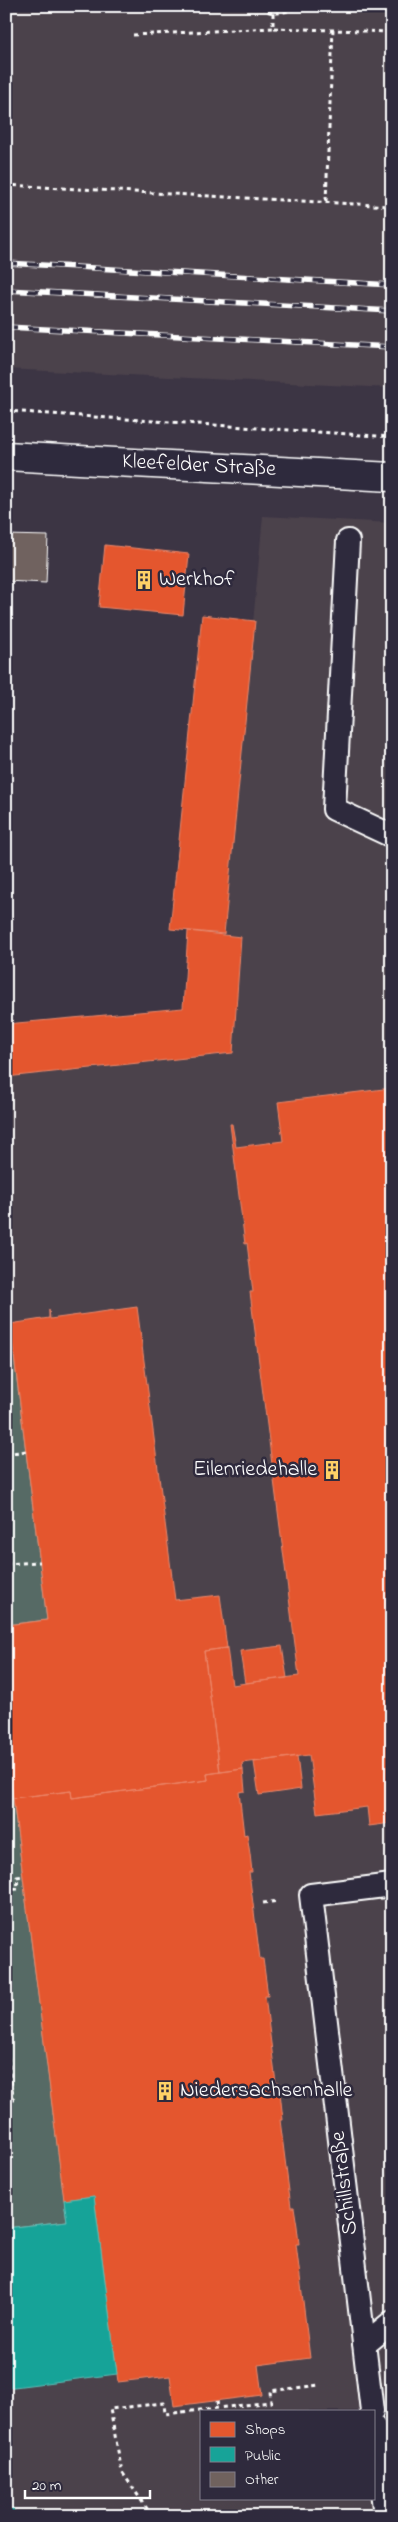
<svg xmlns="http://www.w3.org/2000/svg" width="398" height="2522" font-family="'Indie Flower',sans-serif">
<style>
.built{fill:#4c424c;fill-rule:evenodd}
.green{fill:#566b65;stroke:#aab5b2}
.shops{fill:#e4572e;stroke:#ec896d}
.public{fill:#17a398;stroke:#5dbfb7}
.building{fill:#70625e;stroke:#fff}
.lines{fill:none;stroke-linecap:round;stroke-linejoin:round}
.service-casing{stroke:#fff;stroke-width:26}
.minor-casing{stroke:#fff;stroke-width:31}
.path{stroke:#fff;stroke-width:3;stroke-dasharray:4 4;stroke-linecap:butt}
.service{stroke:#2f2a3d;stroke-width:22}
.minor{stroke:#2f2a3d;stroke-width:28}
.rail-casing{stroke:#fff;stroke-width:5.5}
.rail{stroke:#2f2a3d;stroke-width:4;stroke-dasharray:11;stroke-linecap:butt}
.labels{text-anchor:middle;dominant-baseline:central;stroke-width:5;stroke-linejoin:round;paint-order:stroke}
.street-label{font-size:22px;fill:#fff;stroke:#2f2a3d}
.poi-label{font-size:22px;fill:#fff;stroke:#2f2a3d;text-anchor:start}
</style>
<rect width="100%" height="100%" fill="#3c3544"/>
<filter id="ink" filterUnits="userSpaceOnUse"><feTurbulence type="fractalNoise" baseFrequency=".02" numOctaves="2"/><feDisplacementMap in="SourceGraphic" scale="10" xChannelSelector="R" yChannelSelector="G"/><feConvolveMatrix kernelMatrix="1 2 1 2 8 2 1 2 1" color-interpolation-filters="sRGB"/></filter>
<g filter="url(#ink)">
<path class="built" d="M6 6H392V388L6 369Z
M263 516 392 523V2516H6V1625L47 1619 10 1324 6 1315V1077L233 1053 241 937 224 934ZM202 2411H374V2498H202Z"/>
<path class="green" d="M6 1315 10 1324 47 1620 6 1625Z
M6 1743 67 2221 6 2228Z"/>
<path class="shops" d="M105 545 189 554 183 615 99 607Z
M202 615 255 621 224 934 170 929Z
M188 931 241 937 233 1053 6 1077V1024L183 1008Z
M392 1088V1823L369 1826 367 1807 317 1813 309 1755 242 1763 243 1769 220 1772 204 1651 227 1648 232 1685 299 1676 250 1292H253L247 1243 245 1244 230 1124H232L236 1147 283 1141 278 1102Z
M137 1307 175 1600 220 1595 227 1648 204 1651 220 1772 207 1774 208 1780 72 1798 71 1791 13 1798 6 1743V1625L47 1620 10 1324 49 1318V1310L50 1319Z
M282 1646 287 1678 245 1683 240 1651Z
M297 1756 301 1789 259 1795 254 1762Z
M243 1769 245 1791 239 1792 244 1835 247 1834 250 1854 252 1872H249L260 1959H263L268 1996H265L276 2083H279L283 2120H280L291 2207H294L297 2226 299 2244H296L310 2358 258 2365 262 2395 174 2406 170 2376 118 2382 94 2196 64 2200 13 1798 71 1791 72 1798 208 1780 207 1774Z"/>
<path class="public" d="M94 2196 117 2374 6 2388V2228L67 2221 64 2200Z
M6 2501 19 2516H6Z"/>
<path class="building" d="M6 535 48 536 46 583 6 581Z"/>
<g class="lines">
<g class="service-casing">
<path id="service" d="M348 541 334 809 392 836
M364 2345 392 2322
M372 2411 311 1895 392 1885
M374 2427 385 2516"/>
</g>
<g class="minor-casing">
<path id="minor" d="M6 456 392 477"/>
</g>
<path class="path" d="M262 6C271 19 289 11 300 6
M273 13V28L392 32
M133 35 273 28
M6 185 392 206
M326 201 333 29
M6 411 392 437
M6 1454 26 1451
M6 1564 40 1562
M6 1890 18 1889 17 1877 23 1876
M263 1903 278 1901
M6 2041 14 2104
M217 2401 218 2408
M152 2516 122 2472 110 2409 164 2403 165 2414 271 2402 270 2391 319 2385"/>
<use href="#service" class="service"/>
<use href="#minor" class="minor"/>
<g class="rail-casing">
<path id="rail" d="M6 263 392 285
M6 290 392 311
M6 327 392 347"/>
</g>
<use href="#rail" class="rail"/>
</g>
</g>
<defs>
<g id="building-bare" transform="scale(1.5)"><path d="M-4-6H4V6H1V3H-1V6H-4ZM-2.5-4.3h1.7v1.8h-1.7ZM.8-4.3h1.7v1.8H.8ZM-2.5-1h1.7V.8h-1.7ZM.8-1h1.7V.8H.8Z" fill="#ffd166" stroke="#2f2a3d" stroke-width="2.5" paint-order="stroke"/></g>
</defs>
<g fill-rule="evenodd">
<use href="#building-bare" x="144" y="580"/>
<use href="#building-bare" x="332" y="1470"/>
<use href="#building-bare" x="165" y="2091"/>
</g>
<g class="labels">
<g class="street-label">
<text transform="translate(199 466) rotate(3)">Kleefelder Straße</text>
<text transform="translate(345 2183) rotate(-97)">Schillstraße</text>
</g>
<g class="poi-label">
<text x="159" y="580">Werkhof</text>
<text x="317" y="1470" text-anchor="end">Eilenriedehalle</text>
<text x="180" y="2091">Niedersachsenhalle</text>
</g>
</g>
<rect width="398" height="2522" fill="none" stroke="#2f2a3d" stroke-width="25"/>
<rect x="12" y="12" width="373" height="2497" fill="none" stroke="#fff" stroke-width="2" filter="url(#ink)"/>
<rect x="200" y="2410" width="175" height="90" fill="#2f2a3d" stroke="#827f8b"/>
<rect x="210" y="2422" width="25" height="15" fill="#e4572e" stroke="#827f8b"/>
<text x="245" y="2434" font-size="15" fill="#ffffff">Shops</text>
<rect x="210" y="2447" width="25" height="15" fill="#17a398" stroke="#827f8b"/>
<text x="245" y="2460" font-size="15" fill="#ffffff">Public</text>
<rect x="210" y="2472" width="25" height="15" fill="#70625e" stroke="#827f8b"/>
<text x="245" y="2484" font-size="15" fill="#ffffff">Other</text>
<path d="M25 2490v8h125v-8" fill="none" stroke="#ffffff" stroke-width="2.5"/>
<text x="32" y="2490" font-size="15" fill="#ffffff" stroke="#2f2a3d" stroke-width="4" paint-order="stroke">20 m</text>
</svg>
